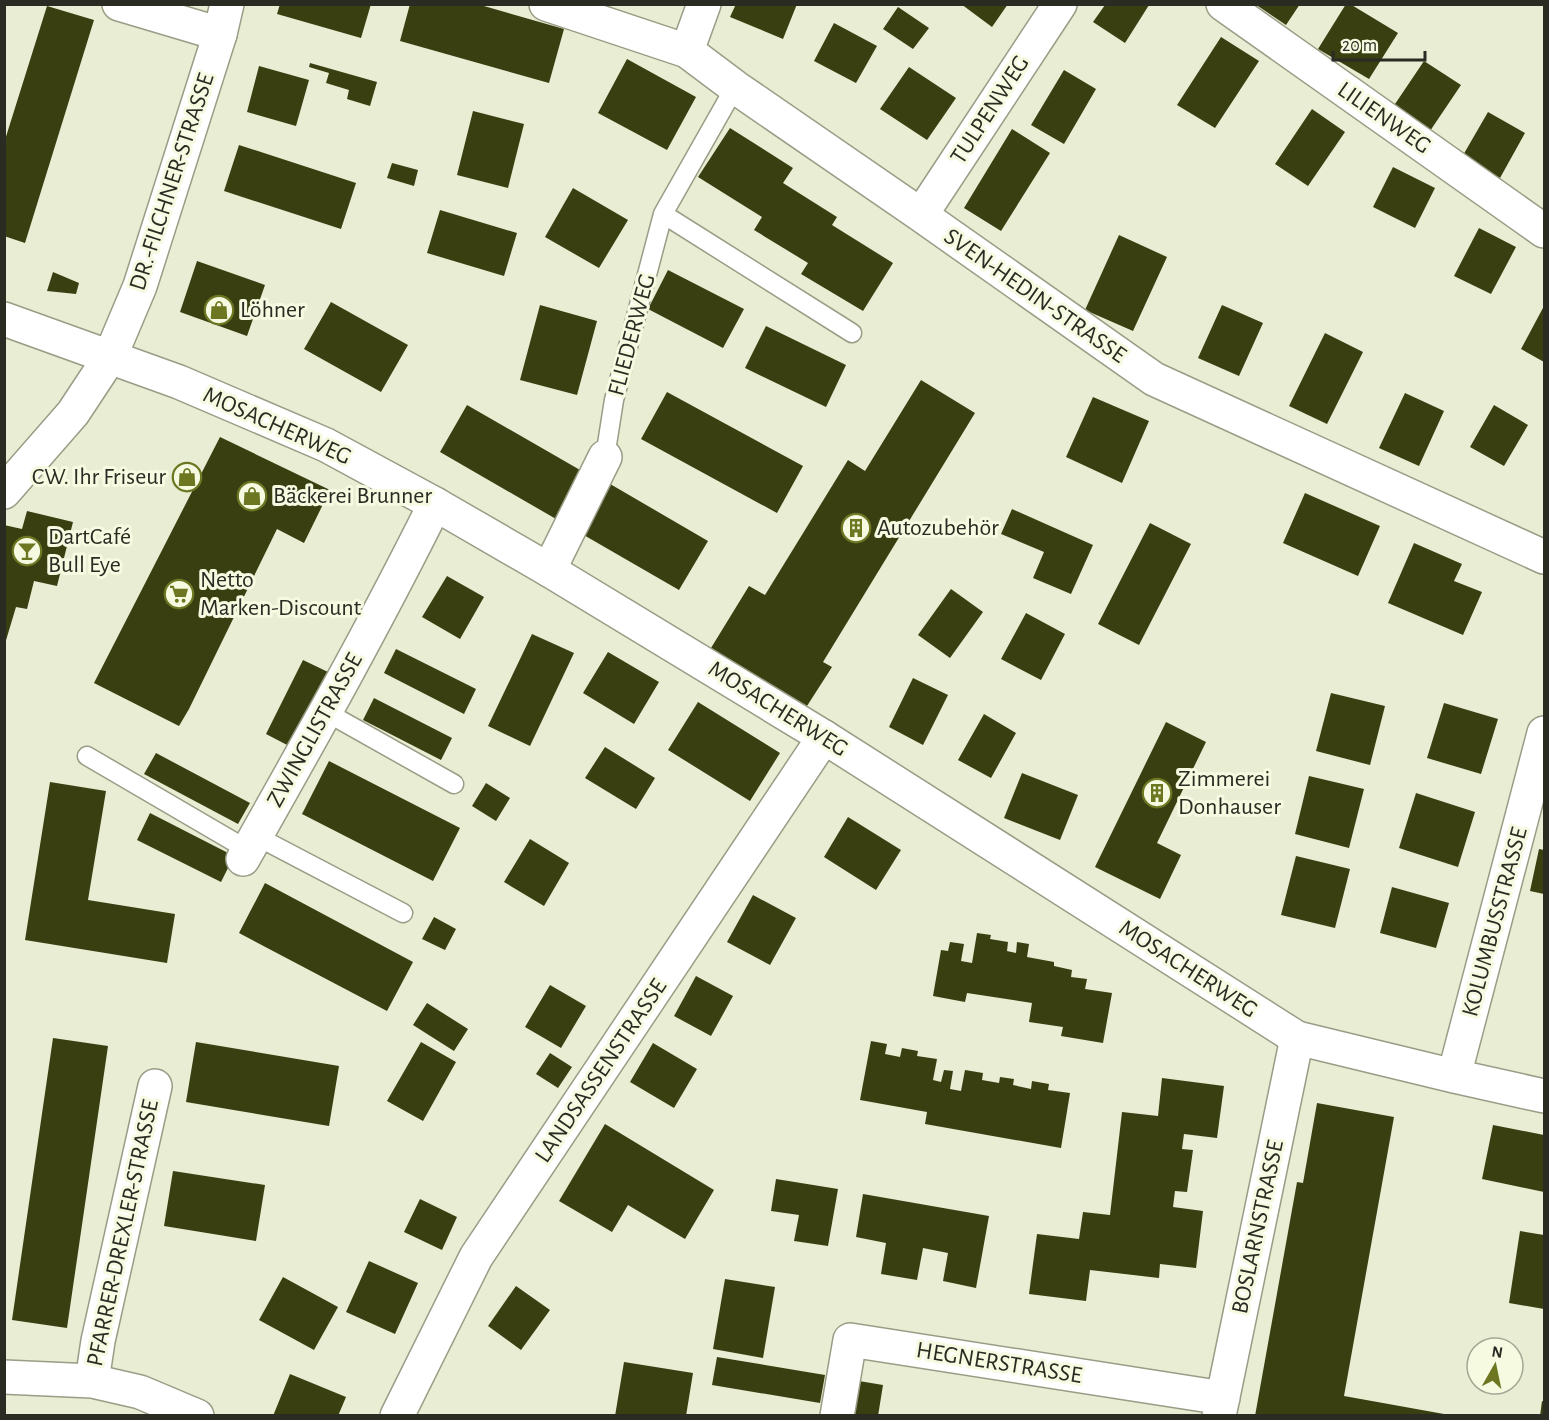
<svg xmlns="http://www.w3.org/2000/svg" width="1549" height="1420" font-family="'Alegreya Sans',sans-serif">
<style>
.building{fill:#3a3f12}
.lines{fill:none;stroke-linecap:round;stroke-linejoin:round}
.lane-casing{stroke:#999d86;stroke-width:21}
.street-casing{stroke:#999d86;stroke-width:36}
.secondary-casing{stroke:#999d86;stroke-width:36}
.lane{stroke:#fff;stroke-width:18}
.street{stroke:#fff;stroke-width:33}
.secondary{stroke:#fff;stroke-width:33}
.labels{text-anchor:middle;dominant-baseline:central;stroke-width:6;stroke-linejoin:round;paint-order:stroke}
.street-label{font-size:24px;fill:#2a2b22;stroke:#f5fae0}
.poi-label{font-size:24px;fill:#2a2b22;stroke:#f5fae0;text-anchor:start}
</style>
<rect width="100%" height="100%" fill="#e8edd3"/>
<path class="building" d="M280 4H371L361 38 277 14Z
M410 4H477L564 29 549 83 400 41Z
M736 4H797L783 39 730 17Z
M961 4H1008L992 27Z
M1255 4H1300L1286 25Z
M1346 4H1350L1398 33 1369 79 1318 49Z
M1105 5H1149L1125 43 1093 22Z
M47 6 94 20 25 243 4 236V143Z
M898 7 929 28 913 49 883 29Z
M834 23 877 46 856 83 814 61Z
M1221 37 1259 61 1215 128 1177 105Z
M627 59 696 97 667 150 598 113Z
M1424 61 1461 85 1430 131 1393 107Z
M310 63 377 82 370 106 347 99 349 90 326 83 329 73 309 67Z
M259 66 309 80 296 126 247 112Z
M909 67 956 98 927 140 880 109Z
M1064 70 1096 89 1064 144 1031 125Z
M1312 109 1345 132 1308 186 1275 164Z
M473 111 524 124 508 188 457 175Z
M1488 112 1525 133 1500 178 1462 157Z
M730 128 793 168 783 183 837 217 832 225 893 263 863 311 801 274 808 263 754 230 762 217 698 177Z
M1012 129 1050 153 1001 231 964 208Z
M239 145 356 183 341 229 224 191Z
M392 163 418 170 414 186 387 178Z
M1393 167 1435 188 1415 228 1373 207Z
M573 188 628 220 599 268 545 237Z
M440 210 517 233 504 276 427 253Z
M1479 228 1516 247 1491 294 1454 276Z
M1119 235 1167 257 1133 331 1085 310Z
M197 261 265 285 247 336 180 312Z
M668 270 744 309 723 348 648 309Z
M53 272 79 283 76 294 47 291Z
M331 302 408 345 381 392 304 349Z
M540 305 597 321 577 395 520 380Z
M1222 305 1263 323 1239 376 1198 358Z
M1544 306V362L1521 349Z
M766 326 846 365 826 407 745 368Z
M1325 333 1363 352 1327 424 1289 406Z
M921 380 975 413 823 662 832 667 807 706 711 648 749 586 765 595 848 460 865 471Z
M667 392 803 466 777 513 641 439Z
M1405 393 1444 411 1419 466 1379 448Z
M1093 397 1149 421 1122 483 1066 457Z
M467 405 587 474 605 481 708 541 679 590 440 452Z
M1494 405 1528 425 1504 466 1470 447Z
M220 437 330 490 304 543 277 529 189 709 179 726 94 683Z
M1305 493 1380 526 1358 576 1283 543Z
M1012 509 1093 545 1071 594 1033 578 1044 552 1001 534Z
M27 511 73 522 57 586 34 581 27 609 16 607 4 647V525L22 529Z
M1150 523 1191 544 1139 645 1098 624Z
M1414 543 1462 564 1454 581 1482 592 1463 635 1388 603Z
M447 576 484 597 460 639 422 617Z
M951 589 983 612 950 658 918 635Z
M1026 613 1065 634 1041 680 1001 659Z
M532 634 574 653 530 746 488 726Z
M396 649 476 689 464 714 384 673Z
M608 652 659 682 634 724 583 693Z
M303 660 328 672 291 747 266 734Z
M913 678 948 695 923 745 889 727Z
M1331 693 1385 706 1370 765 1316 751Z
M374 698 452 738 441 760 363 720Z
M698 702 780 753 750 801 668 750Z
M1444 703 1498 719 1481 774 1427 758Z
M984 714 1016 733 991 778 958 760Z
M1166 722 1206 742 1157 843 1181 855 1160 899 1095 867Z
M605 747 655 778 636 809 585 778Z
M156 753 250 803 238 824 144 774Z
M329 761 460 828 433 881 302 814Z
M1022 773 1078 795 1060 840 1004 818Z
M1309 776 1364 789 1349 848 1295 834Z
M50 782 106 791 88 900 175 914 167 963 25 940Z
M486 783 510 798 496 821 472 806Z
M1416 793 1475 812 1458 867 1399 848Z
M150 813 234 856 221 882 137 840Z
M848 817 901 850 876 890 824 857Z
M530 839 569 863 544 906 504 882Z
M1539 849 1544 850V894L1530 891Z
M1296 856 1350 869 1335 928 1281 915Z
M265 883 413 962 387 1011 239 933Z
M1392 887 1449 903 1436 948 1380 933Z
M753 895 796 918 770 965 727 942Z
M434 917 456 929 445 950 422 939Z
M977 933 991 935 990 939 1008 942 1007 951 1016 953 1017 942 1029 944 1027 957 1054 962V966L1072 970 1071 977 1087 979 1085 989 1112 993 1103 1043 1061 1036 1063 1027 1029 1022 1032 1003 967 993 965 1002 933 996 941 950 948 951 950 942 964 944 961 961 972 963Z
M696 976 733 996 711 1036 674 1016Z
M550 985 586 1006 561 1048 525 1027Z
M427 1003 468 1029 454 1051 413 1025Z
M53 1038 108 1046 67 1328 12 1320Z
M871 1041 887 1044 885 1054 900 1057 902 1048 918 1051 917 1056 937 1059 933 1080 941 1082 944 1070 953 1071 950 1089 961 1091 965 1070 983 1073 982 1080 999 1083 1000 1077 1014 1079 1013 1085 1031 1089 1032 1081 1049 1084 1048 1090 1070 1093 1061 1148 925 1124 927 1112 860 1100Z
M196 1042 339 1066 329 1126 186 1102Z
M421 1042 456 1062 423 1121 387 1101Z
M653 1043 697 1069 674 1108 630 1082Z
M550 1053 572 1067 558 1088 536 1074Z
M1162 1078 1224 1086 1217 1138 1184 1134 1182 1149 1193 1150 1187 1192 1175 1191 1173 1207 1203 1211 1196 1268 1160 1264 1159 1278 1090 1270 1086 1301 1029 1294 1037 1234 1079 1239 1083 1212 1110 1215 1122 1112 1158 1116Z
M1317 1103 1394 1117 1344 1396 1444 1414V1416H1255L1297 1182 1303 1183Z
M605 1124 714 1190 685 1239 628 1205 612 1232 559 1201Z
M1493 1125 1544 1135V1192L1482 1179Z
M173 1171 265 1185 256 1241 164 1226Z
M776 1179 838 1189 828 1246 794 1241 799 1215 771 1211Z
M863 1194 989 1216 976 1288 943 1281 948 1253 923 1248 917 1280 881 1274 886 1243 856 1237Z
M420 1199 457 1217 442 1250 404 1232Z
M1520 1231 1544 1235V1309L1509 1303Z
M369 1261 418 1283 395 1334 346 1312Z
M283 1277 338 1307 314 1350 259 1320Z
M725 1279 775 1287 763 1358 713 1349Z
M516 1286 550 1310 521 1350 488 1326Z
M717 1357 825 1375 820 1403 712 1385Z
M624 1362 693 1373 686 1416H615Z
M290 1374 346 1397 338 1416H273Z
M853 1380 883 1385 878 1416H848Z
M1542 1401 1544 1402V1416H1540Z"/>
<g class="lines">
<g class="lane-casing">
<path id="lane" d="M663 214 852 333
M605 457 614 400 663 214 735 87
M326 712 454 784
M87 756 248 850
M256 836 403 913"/>
</g>
<g class="street-casing">
<path id="street" d="M119 4 220 34
M546 4 687 51 735 87 921 215 1154 379 1544 557
M1223 4 1544 231
M687 51 704 4
M921 215 1060 4
M549 570 605 457
M243 859C309 742 375 625 435 504
M4 1377 92 1381 140 1392 197 1416
M92 1381 98 1341 155 1086
M397 1416 476 1257 824 737
M837 1416 850 1340 1223 1398
M1219 1416 1297 1038"/>
</g>
<g class="secondary-casing">
<path id="secondary" d="M4 319 179 382 326 445 435 504 549 570 824 737 1297 1038 1454 1076 1544 1096
M4 492 73 413 110 357 140 286 220 34 227 4
M1454 1076 1544 733"/>
</g>
<use href="#lane" class="lane"/>
<use href="#street" class="street"/>
<use href="#secondary" class="secondary"/>
</g>
<defs>
<g id="shop-ring" transform="scale(1.5)"><circle r="9.5" fill="#f5fae0" stroke="#6d7722" stroke-width="1.5"/><path d="M-5-2.5h2.3a2.7 3.5 0 0 1 5.4 0H5L5.5 6h-11ZM-1.5-2.5h3a1.5 2.3 0 0 0-3 0Z" fill="#6d7722"/></g>
<g id="building-ring" transform="scale(1.5)"><circle r="9.5" fill="#f5fae0" stroke="#6d7722" stroke-width="1.5"/><path d="M-4-6H4V6H1V3H-1V6H-4ZM-2.5-4.3h1.7v1.8h-1.7ZM.8-4.3h1.7v1.8H.8ZM-2.5-1h1.7V.8h-1.7ZM.8-1h1.7V.8H.8Z" fill="#6d7722"/></g>
<g id="bar-ring" transform="scale(1.5)"><circle r="9.5" fill="#f5fae0" stroke="#6d7722" stroke-width="1.5"/><path d="M-6-5H6L.8 .8V4.5H3.5V6h-7V4.5H-.8V.8Z" fill="#6d7722"/></g>
<g id="supermarket-ring" transform="scale(1.5)"><circle r="9.5" fill="#f5fae0" stroke="#6d7722" stroke-width="1.5"/><path d="M-6-5.5h2.5l.6 2H6L4.5 2H-2.5L-4.4-4H-6ZM-1.5 3.2a1.3 1.3 0 1 0 .1 0ZM3 3.2a1.3 1.3 0 1 0 .1 0Z" fill="#6d7722"/></g>
</defs>
<g fill-rule="evenodd">
<use href="#shop-ring" x="219" y="310"/>
<use href="#shop-ring" x="187" y="477"/>
<use href="#shop-ring" x="252" y="496"/>
<use href="#building-ring" x="856" y="528"/>
<use href="#bar-ring" x="27" y="551"/>
<use href="#supermarket-ring" x="179" y="594"/>
<use href="#building-ring" x="1157" y="793"/>
</g>
<g class="labels">
<g class="street-label">
<text transform="translate(990 110) rotate(-57)">TULPENWEG</text>
<text transform="translate(1384 118) rotate(35)">LILIENWEG</text>
<text transform="translate(172 182) rotate(-72)">DR.-FILCHNER-STRASSE</text>
<text transform="translate(1035 296) rotate(35)">SVEN-HEDIN-STRASSE</text>
<text transform="translate(632 335) rotate(-75)">FLIEDERWEG</text>
<text transform="translate(277 426) rotate(24)">MOSACHERWEG</text>
<text transform="translate(778 709) rotate(32)">MOSACHERWEG</text>
<text transform="translate(315 730) rotate(-61)">ZWINGLISTRASSE</text>
<text transform="translate(1495 922) rotate(-75)">KOLUMBUSSTRASSE</text>
<text transform="translate(1188 969) rotate(33)">MOSACHERWEG</text>
<text transform="translate(601 1071) rotate(-56)">LANDSASSENSTRASSE</text>
<text transform="translate(1258 1227) rotate(-78)">BOSLARNSTRASSE</text>
<text transform="translate(123 1233) rotate(-78)">PFARRER-DREXLER-STRASSE</text>
<text transform="translate(999 1363) rotate(9)">HEGNERSTRASSE</text>
</g>
<g class="poi-label">
<text x="240" y="310">Löhner</text>
<text x="166" y="477" text-anchor="end">CW. Ihr Friseur</text>
<text x="273" y="496">Bäckerei Brunner</text>
<text x="877" y="528">Autozubehör</text>
<text x="48" y="537">DartCafé<tspan x="48" dy="28">Bull Eye</tspan></text>
<text x="200" y="580">Netto<tspan x="200" dy="28">Marken-Discount</tspan></text>
<text x="1178" y="779">Zimmerei<tspan x="1178" dy="28">Donhauser</tspan></text>
</g>
</g>
<rect width="1549" height="1420" fill="none" stroke="#2a2b22" stroke-width="12"/>
<g transform="translate(1495 1366) rotate(9)"><circle r="28" fill="#f5fae0" stroke="#a4a794" stroke-width="1.5"/>
<path d="M0-4.5L10 22L0 15L-10 22Z" fill="#6d7722"/>
<text y="-9" font-size="16" font-weight="bold" text-anchor="middle" fill="#2a2b22">N</text>
</g>
<path d="M1333 51v9h92v-9" fill="none" stroke="#2a2b22" stroke-width="3"/>
<text x="1342" y="51" font-size="18" fill="#2a2b22" stroke="#f5fae0" stroke-width="4.5" paint-order="stroke">20 m</text>
</svg>
